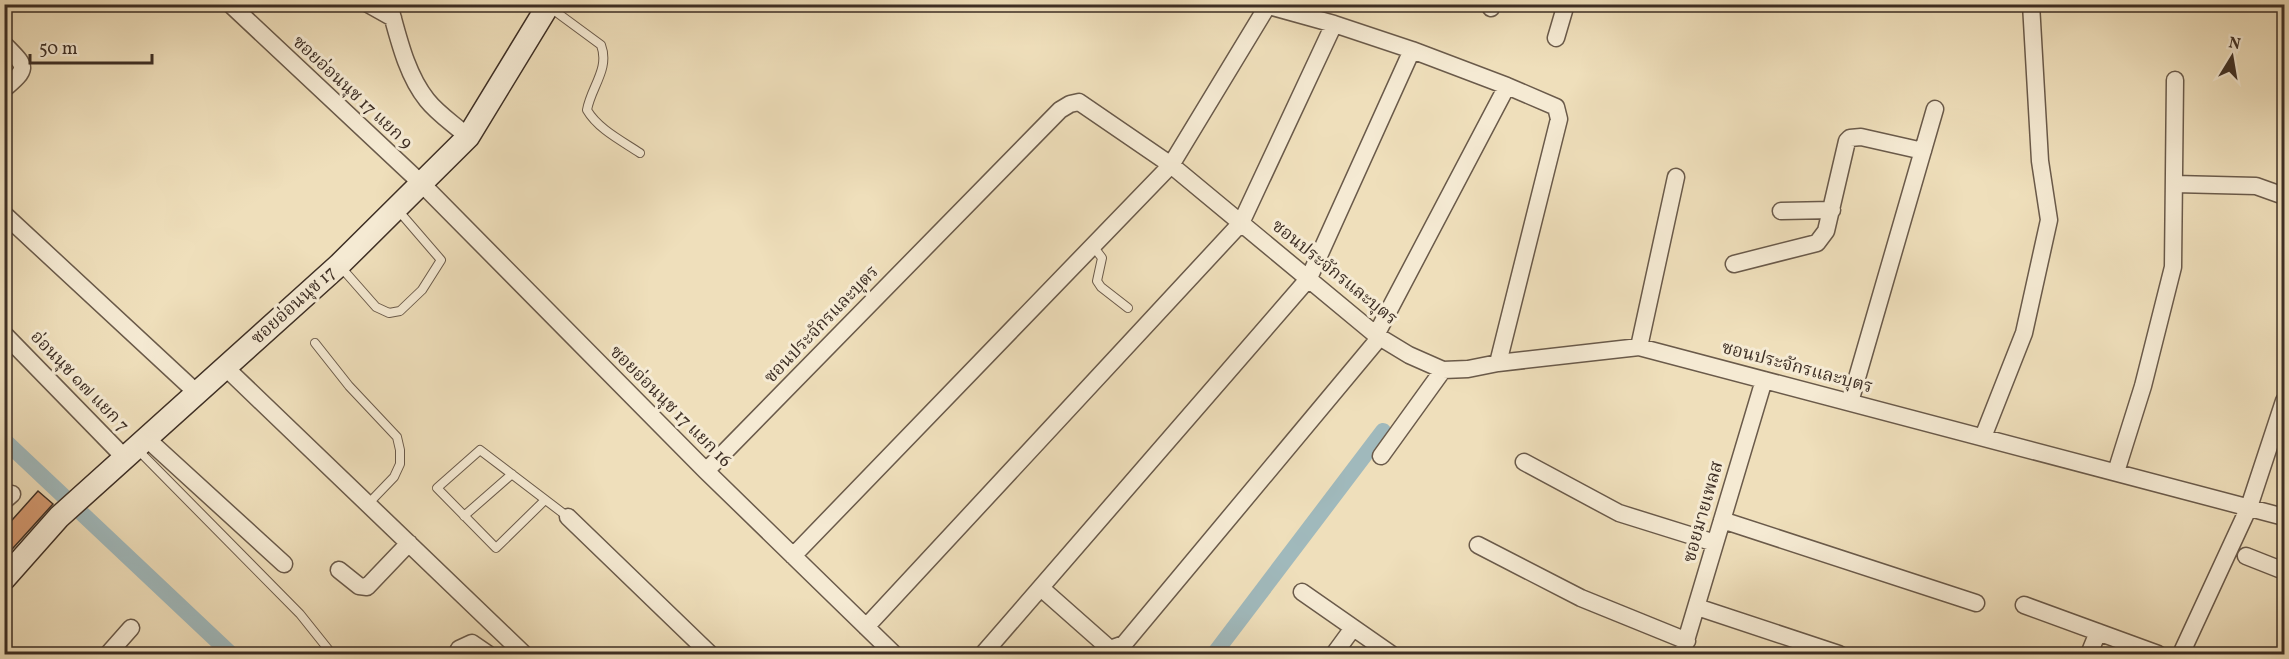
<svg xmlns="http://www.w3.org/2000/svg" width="2289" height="659" font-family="Vollkorn,'Noto Serif Thai',serif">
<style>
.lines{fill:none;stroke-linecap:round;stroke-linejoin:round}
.canal{stroke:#a0b9bc;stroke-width:16}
.building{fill:#d59a71;stroke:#3d2e24;stroke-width:1.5}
.lane-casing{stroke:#6a5a4a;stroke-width:10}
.street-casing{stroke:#6a5a4a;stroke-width:19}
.secondary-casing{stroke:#3d2e24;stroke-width:25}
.lane{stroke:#f5ead3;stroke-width:8}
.street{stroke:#f5ead3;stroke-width:16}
.secondary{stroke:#f5ead3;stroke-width:22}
.labels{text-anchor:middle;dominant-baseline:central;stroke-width:6;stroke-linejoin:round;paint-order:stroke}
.street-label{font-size:18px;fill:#3d2e24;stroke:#f5ead3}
</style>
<rect width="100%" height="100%" fill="#efdfbb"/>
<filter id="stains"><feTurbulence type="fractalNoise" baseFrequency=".00333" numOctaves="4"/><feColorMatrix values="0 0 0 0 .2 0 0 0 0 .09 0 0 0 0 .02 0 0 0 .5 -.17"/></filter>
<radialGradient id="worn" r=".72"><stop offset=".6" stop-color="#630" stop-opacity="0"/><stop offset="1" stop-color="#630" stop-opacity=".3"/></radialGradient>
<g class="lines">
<path class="canal" d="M4 440 231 654
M1214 654 1383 431"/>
</g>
<path class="building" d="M38 491 53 504 4 558V529Z"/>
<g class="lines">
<g class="lane-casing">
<path id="lane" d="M548 6 601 45C610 69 591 87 587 110 598 129 622 141 640 153
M1093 246 1102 258 1097 281 1101 287 1128 308
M339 265 376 307 389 313 400 311 422 290 441 260 397 209
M315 343 349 386 397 437 400 450V464L394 477 368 504
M136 448 300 614 332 654
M545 500 496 548 437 488 480 450 568 517
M464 516 512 474"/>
</g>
<g class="street-casing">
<path id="street" d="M230 4 422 184 706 471 894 654
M368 4 393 18
M389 4C398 36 406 74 427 100 438 114 455 125 468 137
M1491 8 1492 4
M1556 38 1566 4
M4 44C26 67 30 67 4 89
M2175 184 2256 186 2284 196
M1781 211 1832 210
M4 214 197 393
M1734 264 1817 243 1826 231 1847 141 1850 138 1861 137 1923 151
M4 334 125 458
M1376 335 1507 86
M1639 347 1676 177
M226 368 524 654
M1850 402 1935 109
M1983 437 2024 333 2049 220 2040 161 2031 4
M146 438 284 564
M1381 456 1443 370
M1524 462 1619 513 1715 543
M706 471 1060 110 1070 104 1079 102 1171 165 1376 335 1409 355 1443 370 1468 369 1498 363 1639 347 2284 517
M2116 472 2143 386 2173 267 2175 80
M4 501 12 494
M568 517 710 654
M1722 520 1976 603
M1478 545 1581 598 1687 641
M793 556 1171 165 1265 10 1269 6 1334 24 1412 50 1507 86 1556 107 1559 119 1498 363
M2246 556 2284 571
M339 570 359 586 367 587 409 543
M1041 588 1110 649 1124 644 1380 337
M1302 592 1391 654
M2024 605 2158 654
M1697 607 1839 654
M866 627 1241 223 1334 24
M108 654 131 628
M457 654 459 649 472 643 488 654
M983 654 1309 278 1412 50
M1334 654 1353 628
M1682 654 1764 380
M2089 654 2098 632
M2181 654 2249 507 2284 401"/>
</g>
<g class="secondary-casing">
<path id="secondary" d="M4 579 59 517 339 265 468 137 549 4"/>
</g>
<use href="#lane" class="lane"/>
<use href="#street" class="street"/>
<use href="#secondary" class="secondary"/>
</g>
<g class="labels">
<g class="street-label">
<text transform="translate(352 93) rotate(43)">ซอยอ่อนนุช 17 แยก 9</text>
<text transform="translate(1334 273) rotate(39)">ซอนประจักรและบุตร</text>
<text transform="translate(294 306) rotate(-42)">ซอยอ่อนนุช 17</text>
<text transform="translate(822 325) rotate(-46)">ซอนประจักรและบุตร</text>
<text transform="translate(1797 368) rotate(15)">ซอนประจักรและบุตร</text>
<text transform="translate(79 382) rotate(46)">อ่อนนุช ๑๗ แยก 7</text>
<text transform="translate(670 407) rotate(45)">ซอยอ่อนนุช 17 แยก 16</text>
<text transform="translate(1704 512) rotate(-74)">ซอยมายเพลส</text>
</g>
</g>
<rect width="2289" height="659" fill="none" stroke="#efdfbb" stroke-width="24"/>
<rect x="6" y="6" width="2277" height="647" fill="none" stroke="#3d2e24" stroke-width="3"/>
<rect x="12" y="12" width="2265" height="635" fill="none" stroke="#3d2e24" stroke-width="1.5"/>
<g transform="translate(2232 57) rotate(11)" stroke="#f5ead3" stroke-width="4.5" paint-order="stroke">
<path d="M0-4.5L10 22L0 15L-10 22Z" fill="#3d2e24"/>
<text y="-9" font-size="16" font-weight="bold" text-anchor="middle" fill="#3d2e24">N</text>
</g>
<path d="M30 54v9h122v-9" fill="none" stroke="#3d2e24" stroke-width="3"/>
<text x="39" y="54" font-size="18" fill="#3d2e24" stroke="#f5ead3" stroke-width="4.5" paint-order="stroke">50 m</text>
<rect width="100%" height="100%" filter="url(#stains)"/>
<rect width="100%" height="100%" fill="url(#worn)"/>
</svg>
